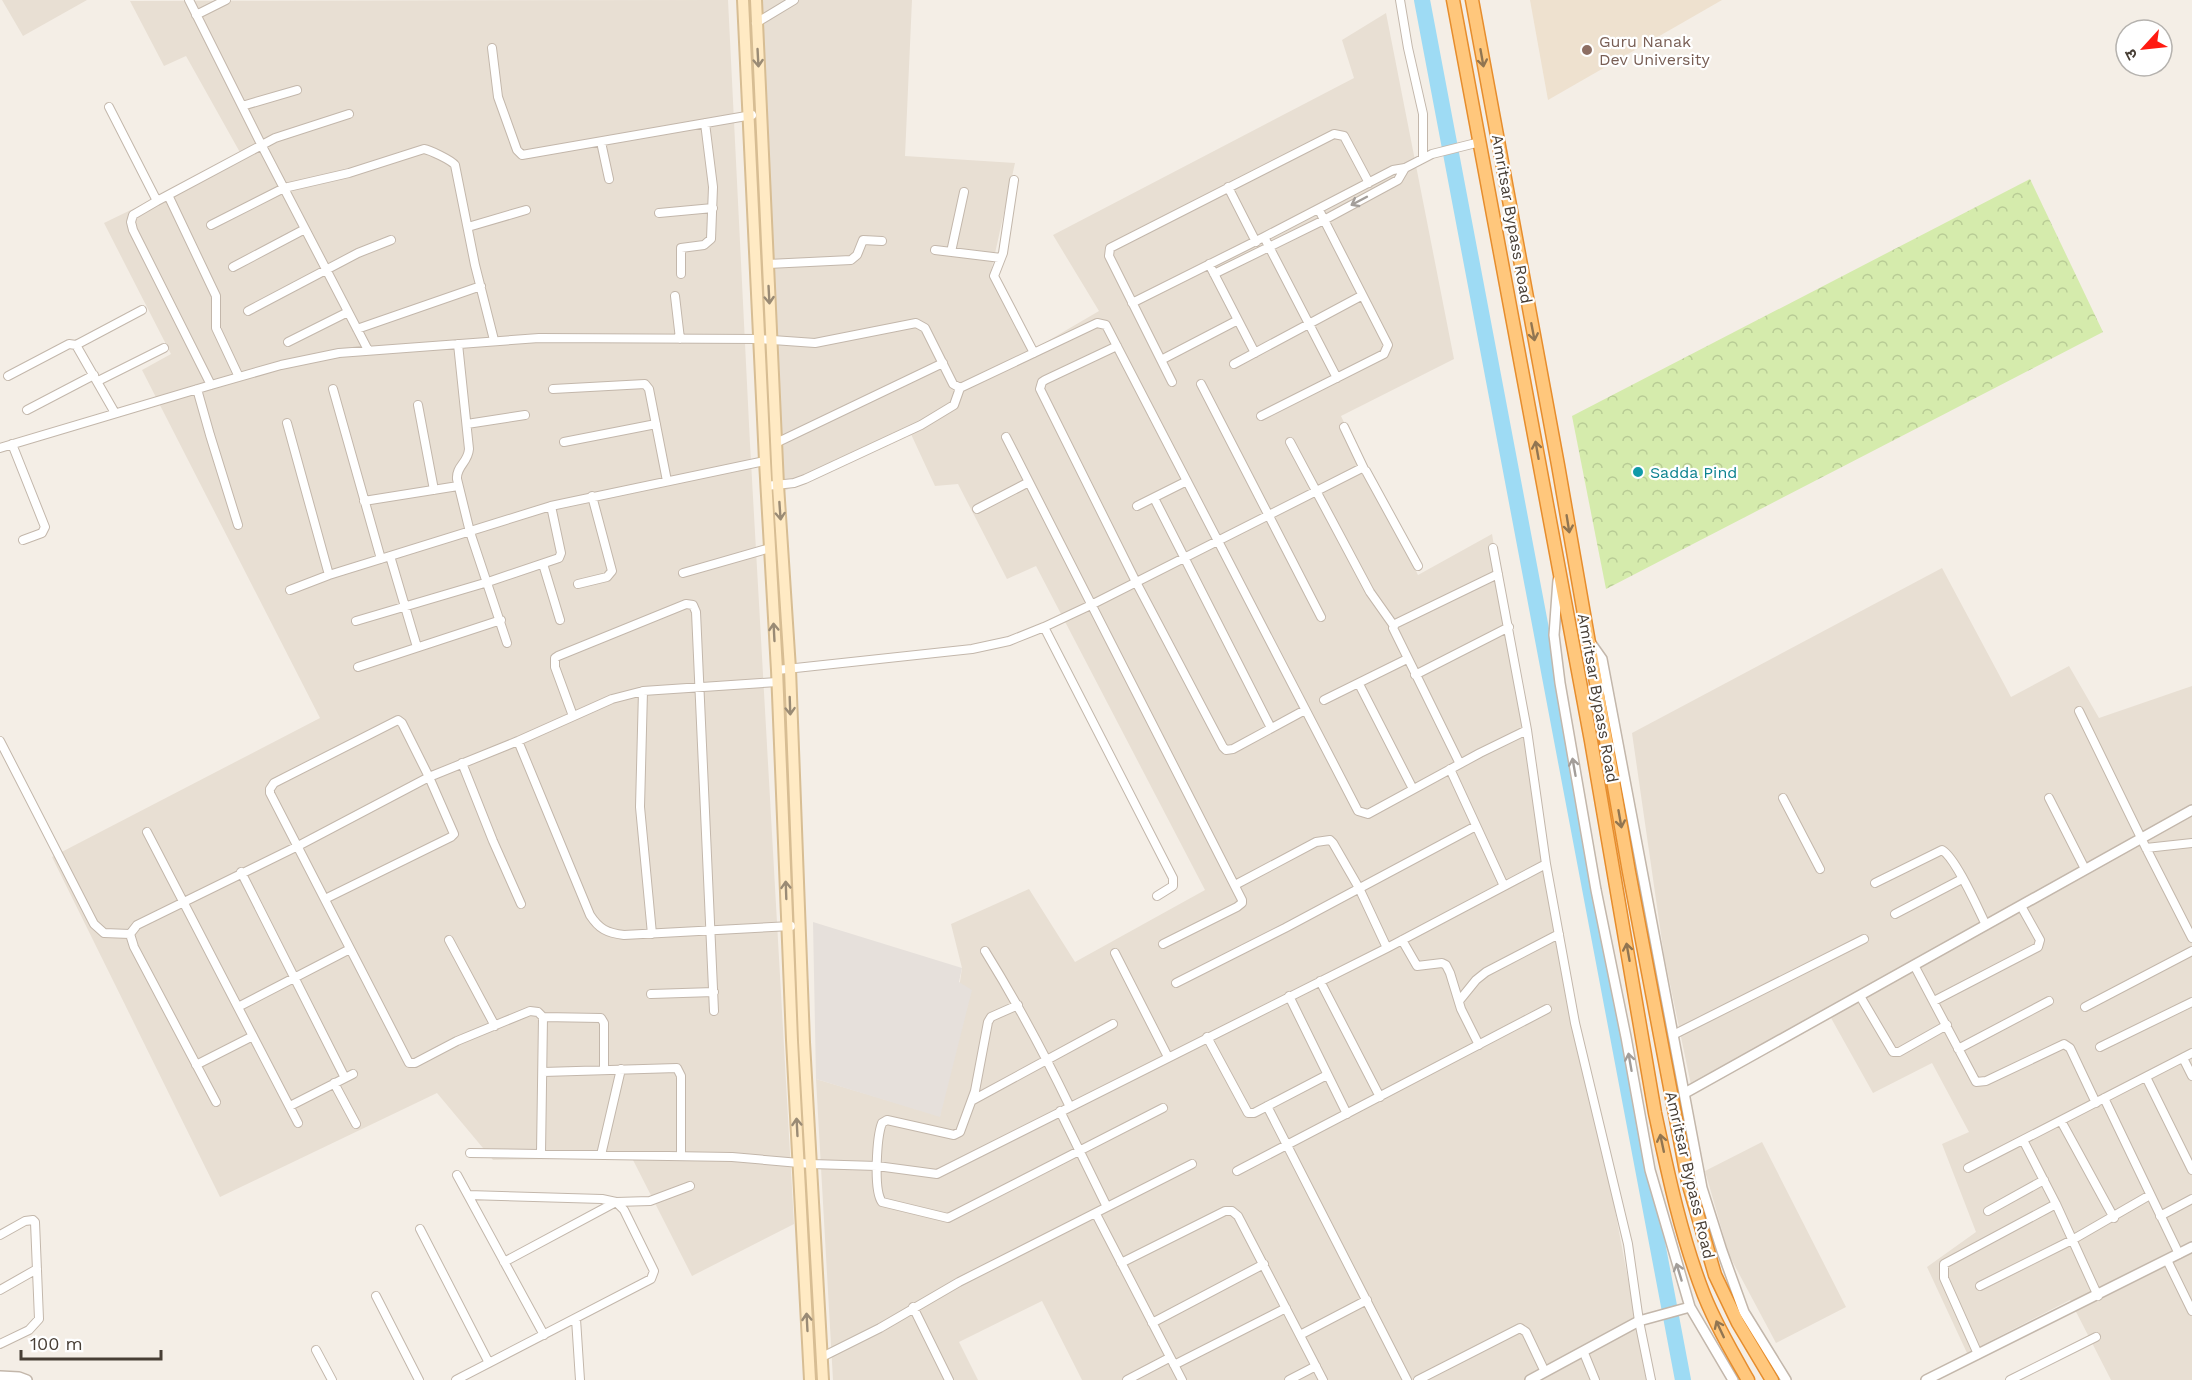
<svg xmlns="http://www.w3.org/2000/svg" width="2192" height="1380" font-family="'Work Sans','Noto Sans Devanagari',sans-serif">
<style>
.residential{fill:#e8dfd3}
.industrial{fill:#e6e0db}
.education{fill:#eee1cf}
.park{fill:url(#park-crowns)}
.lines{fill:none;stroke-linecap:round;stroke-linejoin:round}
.river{stroke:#9edbf4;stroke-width:16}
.minor-casing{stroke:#c3b7ab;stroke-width:10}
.tertiary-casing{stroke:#c3b7ab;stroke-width:12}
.secondary-casing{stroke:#d7bd93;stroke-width:14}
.trunk-casing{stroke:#e68d2d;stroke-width:15}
.minor{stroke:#fff;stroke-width:8}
.tertiary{stroke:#fff;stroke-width:9}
.secondary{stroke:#ffeac4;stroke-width:10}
.trunk{stroke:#ffc77c;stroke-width:12}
.oneway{stroke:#9a8b75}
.oneway2{stroke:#917551}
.oneway3{stroke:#a39e9a}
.education-dot{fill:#8d6e63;stroke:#fff;stroke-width:2}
.culture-dot{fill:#0f9aa8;stroke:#fff;stroke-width:2}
.labels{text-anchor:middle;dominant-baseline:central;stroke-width:4.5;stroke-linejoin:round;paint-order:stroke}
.education-label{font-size:16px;fill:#785e54;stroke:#fff;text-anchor:start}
.street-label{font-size:16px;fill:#473e35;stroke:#fff}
.culture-label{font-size:16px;fill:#0d838f;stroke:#fff;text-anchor:start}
</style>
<defs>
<pattern id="park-crowns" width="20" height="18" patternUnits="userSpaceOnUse" patternTransform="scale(1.5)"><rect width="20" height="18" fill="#d5ebac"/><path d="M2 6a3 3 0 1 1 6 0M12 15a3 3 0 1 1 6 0" fill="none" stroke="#b8cb95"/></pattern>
</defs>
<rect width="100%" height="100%" fill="#f4eee6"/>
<path class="residential" d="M2 0H87L23 36Z
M728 0 750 444 794 1224 692 1276 632 1158 493 1160 437 1093 220 1197 52 857 320 718 142 370 171 354 104 223 242 156 186 56 164 66 130 1Z
M761 0H912L905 156 1015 163 990 276 1029 352 1099 311 1053 235 1354 78 1342 40 1386 13 1454 359 1341 416 1418 575 1492 534 1536 791 1647 1380H1082L1042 1301 959 1342 978 1380H833L816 1079 940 1116 962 968 951 924 1029 889 1075 962 1205 890 1036 566 1007 579 958 484 935 486 910 432 782 492Z
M1942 568 2011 697 2069 666 2099 718 2192 686V1380H2111L2070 1300 1967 1353 1927 1267 1976 1232 1942 1144 1969 1132 1932 1063 1873 1093 1826 1009 1691 1085 1664 955 1632 733Z
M1762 1142 1846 1307 1776 1343 1729 1255 1705 1171Z"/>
<path class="industrial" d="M813 922 962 968 959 982 972 990 940 1117 816 1079Z"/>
<path class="education" d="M1530 0H1722L1548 100Z"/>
<path class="park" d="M2030 179 2103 332 1606 589 1572 416Z"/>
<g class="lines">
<path class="river" d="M1422 0 1683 1380"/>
<g class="minor-casing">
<path id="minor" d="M189 0 262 146 368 350
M1400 0 1408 48 1423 114V158
M196 15 226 0
M756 23 794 0
M492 48 498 97 517 150 522 155 752 115
M242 106 297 90
M109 107 157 201
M601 142 609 179
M1014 180 1003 253 994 276 1034 353
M1228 187 1256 242
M168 195 216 296V328L239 377
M659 213 713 208
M211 225 284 188 349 173 424 149C430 150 451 160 455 165L475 265 494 340
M468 227 526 210
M1264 237 1337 378
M935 250 1001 258
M951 252 964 192
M768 264 851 260 857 255 863 240 882 241
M1209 264 1255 353
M233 267 305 229
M681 274V248L704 245 711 239 713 187 705 123
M1214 274 1324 220 1398 180 1405 168
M675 296 680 339
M1132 303 1264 237 1393 170 1405 168 1432 154 1480 142
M248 311 358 253 391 240
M357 329 481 286
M288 342 348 312
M458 344 469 449C468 463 456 466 457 479L470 532 507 643
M76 345 142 310
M1117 346 1045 380 1042 382 1040 389 1136 582 1223 747 1226 750 1233 749 1305 710
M1161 360 1238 320
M1234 364 1361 296
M8 376 69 344 76 345 115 413
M98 381 164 348
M1172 382 1109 256 1110 248 1334 134 1344 136 1369 183
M1201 384 1321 617
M211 385 133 230 131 222 133 215 157 201 275 138 349 114
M197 389 210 435 238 525
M333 389 381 559
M553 389 645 384 649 389 667 481
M418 405 434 490
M27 410 94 375
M1261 416 1384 354 1388 345 1319 210
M287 423 329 575
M467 424 525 415
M1344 427 1364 469
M1006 437 1242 900V903L1237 907 1163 944
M564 442 656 424
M1290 442 1370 592 1394 626
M776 443 943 363
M12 444 45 527 42 533 23 540
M0 448 211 385 281 365 339 353 539 338 759 339 815 343 916 323 925 328 953 384 960 388 1097 323 1106 325 1358 811 1368 814 1480 753 1527 730
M766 486 794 483 805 479 921 425 954 405 960 388
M1154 498 1271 728
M364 501 458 486
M1137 506 1187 481
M977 509 1029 482
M1493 548 1527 730 1546 864 1575 1023 1628 1244 1639 1321 1651 1380
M390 556 417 647
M543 564 560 620
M683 573 770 548
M578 584 607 577 612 571 592 496
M290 590 329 575 551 506 765 461
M356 621 488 582 559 558 561 553 551 506
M1044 627 1173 878V886L1157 896
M358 667 501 620
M777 670 972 649 1009 641 1044 627 1091 605 1362 468 1366 471 1418 566
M1415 675 1509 627
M1359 684 1413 789
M643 691 640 807 652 934
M1324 700 1407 659
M2079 711 2146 848 2192 938
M573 716 555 667V658L558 656 686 604 693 605 696 612 714 1011
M0 741 94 924 104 933 130 934
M518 741 590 915C599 929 607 933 624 935L791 926
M462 763 493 841 521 904
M1460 764 1393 628 1395 624 1498 574
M1450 769 1504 886
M1783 798 1820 869
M2049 798 2085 869
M147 832 298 1123
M2146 848 2192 843
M241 872 345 1078
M1875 883 1942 850C1956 858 1978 909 1986 925
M1235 885 1316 842 1330 840 1333 843 1359 888 1387 948
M325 899 451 837 454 834 429 777 402 723 398 720 274 783 270 789V793L409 1063H415L457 1041 530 1011 538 1012 543 1017 541 1153
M1895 914 1962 879
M449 940 495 1026
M1402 940 1417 966 1442 963 1446 965 1450 973 1461 1009 1479 1045
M985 951C1016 1001 1044 1053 1070 1107
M1115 953 1168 1057
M1914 965 1976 1082 1986 1081 2064 1044 2070 1048 2096 1103
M1320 981 1380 1097
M1176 983 1285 928 1476 826
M651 994 714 992
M1289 996 1347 1114
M1860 996 1893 1052H1899L1947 1025
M1459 1001 1476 980 1486 972 1559 934
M1934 1001 2038 947 2040 940 2021 906
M1018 1005 991 1017 988 1022 975 1091 960 1132 954 1135 887 1120 882 1123C877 1136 873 1190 882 1202L948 1218 1163 1108
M238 1007 350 949
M2085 1007 2192 951
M543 1017 601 1018 604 1023V1069
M1673 1035 1864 939
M1207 1037 1248 1113H1254L1327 1075
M2100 1047 2192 1002
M1958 1049 2049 1001
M2183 1058 2192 1076
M196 1065 253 1036
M543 1072 677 1068 681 1076V1156
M2146 1077 2192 1170
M334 1083 356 1124
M2104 1098 2179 1254
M973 1100 1113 1024
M216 1102 134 947 130 934 137 925 298 846 429 777 518 741 612 699 643 691 777 682
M290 1106 353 1074
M1267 1106 1407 1380
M1060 1111 1107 1207
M2061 1121 2114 1218
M2023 1140 2056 1204 2098 1296
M470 1153 732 1157 811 1164 877 1166 937 1174 1387 948 1546 864
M601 1155 621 1069
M1968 1168 2192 1053
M1237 1171 1547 1009
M457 1175 544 1335
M1988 1211 2044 1180
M1096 1214 1182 1380
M2160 1216 2192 1199
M420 1229 489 1363
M0 1235 25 1221 33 1220 35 1222 39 1319 29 1330 0 1344
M2167 1260 2192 1311
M504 1262 616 1202 650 1201 690 1186
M1121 1263 1225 1211H1232L1238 1216 1323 1380
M1980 1286 2072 1240 2150 1195
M0 1290 37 1269
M376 1296 419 1380
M913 1307 949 1380
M576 1319 580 1380
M1152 1323 1264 1264
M1300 1335 1367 1300
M316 1350 332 1380
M1584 1353 1595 1380
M1978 1354 1944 1278V1264L2056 1204
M822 1357 880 1328 959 1282 1192 1164
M1174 1365 1286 1308
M456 1380 651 1279 654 1271 624 1210 616 1202 602 1199 468 1195
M1127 1380 1169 1358
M1289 1380 1316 1366
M1418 1380 1520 1328 1526 1332 1545 1372
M2010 1380 2096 1337"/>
</g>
<g class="tertiary-casing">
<path id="tertiary" d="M1558 580 1554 635 1560 683 1596 890 1626 1037 1650 1170 1690 1307 1733 1380
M1590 642 1602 659 1702 1188 1722 1251 1744 1312 1786 1380
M1685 1093 2192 810
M0 1376 19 1377 27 1380
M1530 1380 1639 1321 1690 1307
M1926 1380 2192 1247"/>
</g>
<g class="secondary-casing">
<path id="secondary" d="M743 0 765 461 777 670 792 1040 810 1380
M756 0 778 485 790 669 804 1042 823 1380"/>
</g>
<g class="trunk-casing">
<path id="trunk" d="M1453 0 1591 741 1655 1113C1668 1174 1681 1236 1704 1295 1716 1325 1732 1352 1748 1380
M1472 0 1558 465 1629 872 1688 1182 1715 1275 1738 1323 1772 1380"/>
</g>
<use href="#minor" class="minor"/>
<use href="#tertiary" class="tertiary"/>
<use href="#secondary" class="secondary"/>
<use href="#trunk" class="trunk"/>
</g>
<defs><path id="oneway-shaft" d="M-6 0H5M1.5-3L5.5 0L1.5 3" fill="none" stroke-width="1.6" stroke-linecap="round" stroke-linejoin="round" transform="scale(1.5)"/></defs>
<g class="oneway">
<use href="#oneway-shaft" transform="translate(758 58) rotate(87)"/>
<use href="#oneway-shaft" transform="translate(769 295) rotate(87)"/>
<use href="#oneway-shaft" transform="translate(780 511) rotate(86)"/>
<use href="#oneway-shaft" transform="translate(774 632) rotate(-93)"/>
<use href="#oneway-shaft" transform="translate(790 706) rotate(88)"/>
<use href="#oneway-shaft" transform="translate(786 890) rotate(-92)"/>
<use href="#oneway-shaft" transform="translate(797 1127) rotate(-93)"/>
<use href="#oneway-shaft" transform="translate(807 1322) rotate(-93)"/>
</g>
<g class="oneway2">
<use href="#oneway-shaft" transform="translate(1482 58) rotate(80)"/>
<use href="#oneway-shaft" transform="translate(1533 332) rotate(79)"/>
<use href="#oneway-shaft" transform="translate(1537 450) rotate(-100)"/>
<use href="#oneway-shaft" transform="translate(1568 524) rotate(81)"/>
<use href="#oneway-shaft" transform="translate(1620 819) rotate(80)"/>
<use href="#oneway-shaft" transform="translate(1628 952) rotate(-100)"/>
<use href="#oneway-shaft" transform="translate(1662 1143) rotate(-102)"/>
<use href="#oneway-shaft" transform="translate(1720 1329) rotate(-115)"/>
</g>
<g class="oneway3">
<use href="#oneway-shaft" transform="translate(1359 201) rotate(152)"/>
<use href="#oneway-shaft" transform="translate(1574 767) rotate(-100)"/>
<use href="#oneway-shaft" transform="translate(1630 1062) rotate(-100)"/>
<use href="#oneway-shaft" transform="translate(1679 1272) rotate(-107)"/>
</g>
<circle class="education-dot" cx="1587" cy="50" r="6"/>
<circle class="culture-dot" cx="1638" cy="472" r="6"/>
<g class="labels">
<g class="education-label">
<text x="1599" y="41">Guru Nanak<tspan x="1599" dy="18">Dev University</tspan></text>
</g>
<g class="street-label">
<text transform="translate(1512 219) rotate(80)">Amritsar Bypass Road</text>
<text transform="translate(1598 698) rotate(80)">Amritsar Bypass Road</text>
<text transform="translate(1690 1175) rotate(77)">Amritsar Bypass Road</text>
</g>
<g class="culture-label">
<text x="1650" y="472">Sadda Pind</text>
</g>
</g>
<g transform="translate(2144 48) rotate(243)"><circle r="28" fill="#ffffff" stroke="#b5b2ae" stroke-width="1.5"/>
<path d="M0-4.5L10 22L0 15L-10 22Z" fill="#ff1a11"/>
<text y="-9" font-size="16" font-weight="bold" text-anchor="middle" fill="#473e35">उ</text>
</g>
<path d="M21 1350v9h140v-9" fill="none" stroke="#473e35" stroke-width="3"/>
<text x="30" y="1350" font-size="18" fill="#473e35" stroke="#ffffff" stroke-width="4.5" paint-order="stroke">100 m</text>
</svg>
